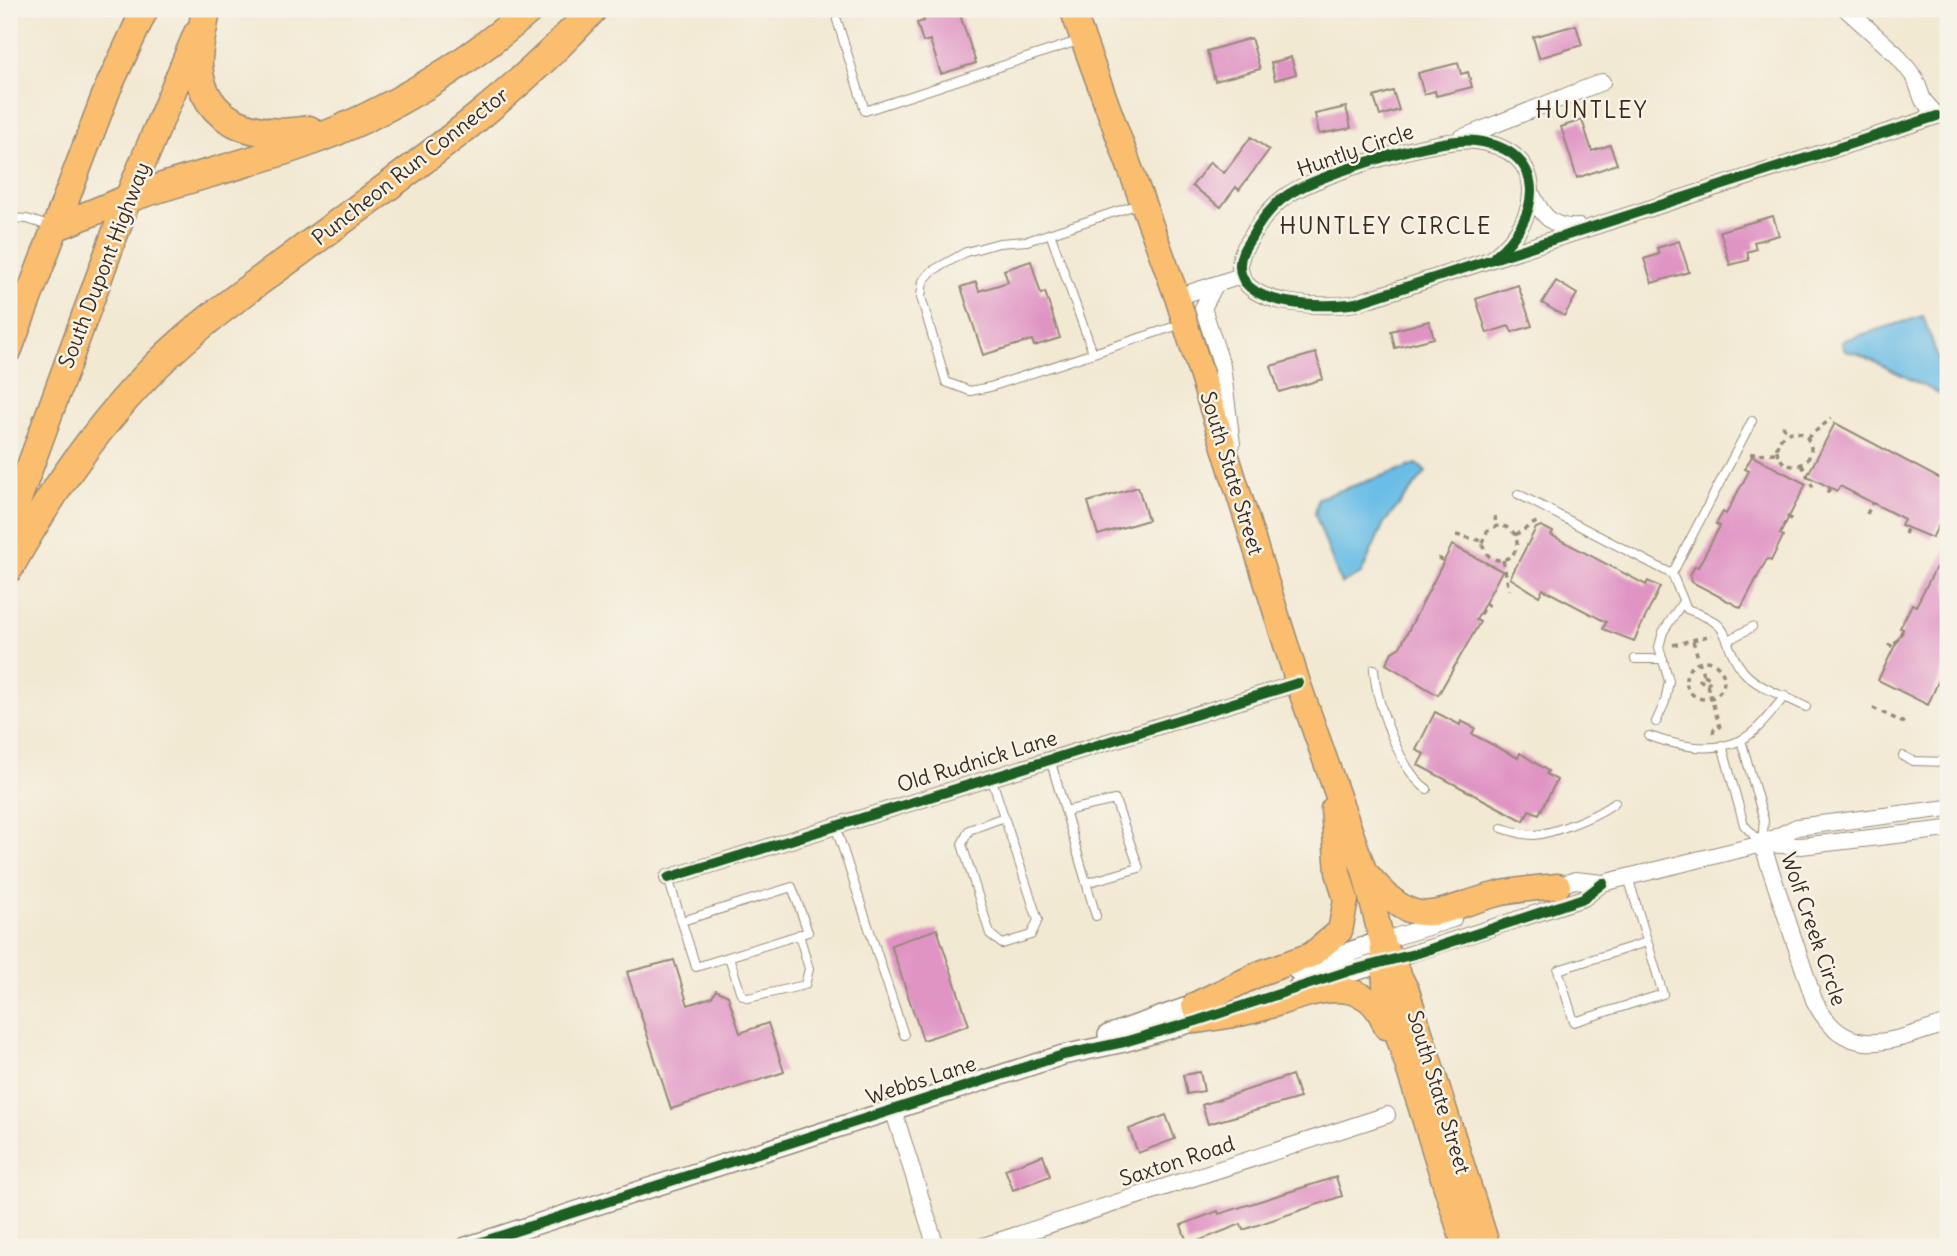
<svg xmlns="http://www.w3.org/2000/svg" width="1957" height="1256" font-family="Delius,sans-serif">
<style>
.water{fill:#69bde6;stroke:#527482;stroke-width:2}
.building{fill:#e094c4}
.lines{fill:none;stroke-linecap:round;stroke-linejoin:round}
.service-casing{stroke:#968a78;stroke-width:10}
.minor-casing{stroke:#968a78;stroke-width:18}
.tertiary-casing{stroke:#968a78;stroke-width:22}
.primary-casing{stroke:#968a78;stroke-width:27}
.trunk-casing{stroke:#968a78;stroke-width:29}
.motorway-casing{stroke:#968a78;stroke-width:31}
.path{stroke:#968a78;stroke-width:3.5;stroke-dasharray:5 5;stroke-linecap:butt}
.service{stroke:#fff;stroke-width:8}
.minor{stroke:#fff;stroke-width:16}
.tertiary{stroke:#fff;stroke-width:19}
.primary{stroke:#fbbe6e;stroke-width:24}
.trunk{stroke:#fbbe6e;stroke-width:26}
.motorway{stroke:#fbbe6e;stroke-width:28}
.cycleway-casing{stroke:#f7f3e8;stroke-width:15}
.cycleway{stroke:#1b5e20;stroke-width:10}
.labels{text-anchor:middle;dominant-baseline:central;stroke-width:5;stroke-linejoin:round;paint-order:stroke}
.street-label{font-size:21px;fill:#3b2a1e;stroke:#f7f3e8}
.neighbourhood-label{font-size:23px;letter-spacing:2px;fill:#3b2a1e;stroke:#f7f3e8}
</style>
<rect width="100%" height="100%" fill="#f7f3e8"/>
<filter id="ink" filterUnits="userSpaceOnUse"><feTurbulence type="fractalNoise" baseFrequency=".0143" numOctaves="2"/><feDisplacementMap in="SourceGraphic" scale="14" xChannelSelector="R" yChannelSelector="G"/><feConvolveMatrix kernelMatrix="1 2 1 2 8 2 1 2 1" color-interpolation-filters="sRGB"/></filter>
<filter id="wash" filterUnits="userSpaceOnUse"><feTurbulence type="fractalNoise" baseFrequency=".00686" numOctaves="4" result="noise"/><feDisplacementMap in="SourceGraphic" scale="28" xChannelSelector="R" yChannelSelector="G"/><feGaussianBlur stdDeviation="1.57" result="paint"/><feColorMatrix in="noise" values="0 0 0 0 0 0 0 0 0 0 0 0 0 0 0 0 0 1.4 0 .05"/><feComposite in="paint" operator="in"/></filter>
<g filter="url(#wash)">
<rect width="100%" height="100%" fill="#f2e9d3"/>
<path class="water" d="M1923 316 1948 387V398L1859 354 1845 351 1842 343 1844 340Z
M1417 464 1426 472 1384 523 1361 574 1341 584 1315 514 1318 498Z"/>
<g id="blocks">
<path class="building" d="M920 9H958L976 63 941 74 930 40 923 42 917 23 924 21Z
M1576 25 1582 45 1539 58 1533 37Z
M1251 38 1260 69 1215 81 1207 51Z
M1291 57 1296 74 1275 80 1271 63Z
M1458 63 1461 74 1468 72 1472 87 1436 96 1435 91 1424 94 1418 73Z
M1393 91 1399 110 1380 116 1374 97Z
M1346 107 1351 128 1319 134 1315 114Z
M1582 120 1592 151 1610 145 1617 164 1577 178 1561 127Z
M1251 137 1269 150 1239 190 1236 187 1221 207 1192 186 1210 162 1224 173Z
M1773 216 1779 235 1754 242 1756 249 1747 252 1749 260 1730 265 1720 231Z
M1679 241 1689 272 1652 283 1644 259 1659 254 1657 248Z
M1031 261 1041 294 1045 292 1060 338 1034 346 1032 340 983 355 961 287 976 282 979 291 1008 282 1004 270Z
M1556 281 1577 294 1564 316 1542 303Z
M1518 285 1532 326 1512 332 1509 326 1487 333 1476 299Z
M1429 321 1434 338 1395 348 1391 331Z
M1316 353 1323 379 1279 392 1271 366Z
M1835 423 1948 483V508L1932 538 1901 525 1904 519 1840 486 1837 491 1807 476Z
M1752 456 1806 484 1780 534 1783 536 1771 561 1767 559 1741 608 1692 582 1690 575 1695 566 1698 567 1720 526 1716 524 1723 512 1726 514 1749 471 1745 469Z
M1138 487 1148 520 1098 535 1088 502Z
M1541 526 1553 532 1551 535 1646 585 1648 581 1660 587 1634 641 1603 629 1606 622 1543 589 1539 596 1510 578 1536 528Z
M1948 544V659L1928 705 1878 680 1903 629 1900 628 1912 604 1916 606Z
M1452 545 1502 571 1476 620 1480 622 1438 695 1386 664 1392 652 1400 647Z
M1435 712 1460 725 1461 721 1475 728 1472 734 1518 758 1520 753 1548 771 1546 774 1557 780 1539 814 1529 810 1524 821 1418 765 1424 754 1416 750Z
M937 929 969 1025 923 1040 891 945Z
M674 960 688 1005 712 997 716 990 728 996 740 1033 768 1023 784 1072 671 1109 627 972Z
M1200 1072 1204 1091 1187 1094 1183 1075Z
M1292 1075 1300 1098 1208 1124 1202 1105Z
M1166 1115 1175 1139 1138 1153 1129 1129Z
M1043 1155 1050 1176 1013 1190 1005 1169Z
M1336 1177 1342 1196 1243 1230 1241 1224 1188 1245 1181 1225 1218 1211 1219 1214Z"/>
</g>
</g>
<g filter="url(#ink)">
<use href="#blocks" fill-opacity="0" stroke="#968a78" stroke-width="2"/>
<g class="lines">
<g class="service-casing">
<path id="service" d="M837 20 865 111 1081 40
M1139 204 1027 241 999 243 966 252 932 271 923 281 921 297 946 382 970 391 990 387 1182 324
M9 218 27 219 52 227
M1050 233 1093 353
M1752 421 1672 574 1687 609C1740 628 1716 636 1743 671 1757 688 1787 697 1806 707
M1518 494 1672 574
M1729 640 1752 627
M1635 659H1663
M1374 669C1376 702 1400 771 1427 789
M1656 722 1665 702 1669 681 1659 647 1663 632 1682 603
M1649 736C1677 746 1712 754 1741 740 1759 731 1772 711 1785 696
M1741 740 1764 820 1762 844
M1722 745 1744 825 1762 844
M1903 756 1913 761 1948 762
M1050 759 1096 916
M991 777 1038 920 1031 935 1002 944 990 934 962 844 969 830 1004 817
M1065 811 1115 800 1139 868 1086 883
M835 825 904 1035
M1502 828C1512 831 1522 835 1534 835 1555 833 1600 815 1615 802
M1628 877 1663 994 1574 1022 1558 970 1647 942
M668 878 696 967 808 932 792 887 682 921
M729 957 741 994 748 998 805 985 809 969 799 934"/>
</g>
<g class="minor-casing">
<path id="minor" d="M1846 9 1896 54 1915 78 1923 100 1937 116 1948 113
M1461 138 1602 82
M1532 194C1542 216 1553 229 1579 227
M1495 256C1542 218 1550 151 1476 141 1440 136 1320 174 1289 194 1272 205 1260 221 1251 238 1245 247 1239 256 1240 267 1241 308 1328 308 1356 303L1937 116
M1215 285 1203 308 1222 366 1232 444
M1177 297 1241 276
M1762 844 1814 1000C1846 1065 1893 1040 1948 1023
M1764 844 1801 846 1948 829
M668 878 1298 683
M1551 888 1575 880 1603 883 1762 844 1797 827 1948 808
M1382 941 1453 919
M1392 960 1584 898 1603 883
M893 1109 936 1247
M980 1247 1387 1115"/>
</g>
<g class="tertiary-casing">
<path id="tertiary" d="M1297 970 1382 941
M1298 987 1392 960
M1108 1035 1205 1001
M466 1247 1063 1055 1124 1042 1210 1017"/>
</g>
<g class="primary-casing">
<path id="primary" d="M1072 9 1177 297 1298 683 1364 870 1382 941 1386 998 1465 1247
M1368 875C1419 936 1434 910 1498 894 1517 889 1539 888 1558 886
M1387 951 1407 991 1488 1247
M1194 1005 1263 972 1311 955 1340 931 1346 900 1338 872 1333 809
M1196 1021C1218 1017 1240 1015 1260 1009 1305 996 1365 966 1386 1027"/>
</g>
<g class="trunk-casing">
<path id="trunk" d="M55 228 128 198
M9 349 108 88 145 9
M9 524 128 198 197 33"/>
</g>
<g class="motorway-casing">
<path id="motorway" d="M205 15C203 31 197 49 198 65 203 125 259 139 309 130
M128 198C187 178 248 164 306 143 386 114 467 65 530 9
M9 568C49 495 96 427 155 367 196 326 244 292 291 258 395 180 506 106 593 9"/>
</g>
<path class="path" d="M1783 425 1787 434
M1777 449a17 17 0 1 1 34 0a17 17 0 1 1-34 0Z
M1807 438 1832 418
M1750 454 1778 453
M1802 465 1815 492
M1827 493 1830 488
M1867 514 1872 503
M1495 516 1496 527
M1483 543a17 17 0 1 1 34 0a17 17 0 1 1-34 0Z
M1783 527 1788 517 1795 521
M1905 534 1907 529
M1456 535 1483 541
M1515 535 1538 521
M1438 558 1444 561
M1503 560 1509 590
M1480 614 1486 604 1492 607
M1693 641 1703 674 1700 680 1707 685 1711 679 1703 674
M1888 644 1893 647 1903 630
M1673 645 1712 635
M1686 680a19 19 0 1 1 38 0a19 19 0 1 1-38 0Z
M1707 685 1720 727 1714 729 1713 734
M1873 708 1904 723"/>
<use href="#service" class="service"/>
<use href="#minor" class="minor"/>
<use href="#tertiary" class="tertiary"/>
<use href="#primary" class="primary"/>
<use href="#trunk" class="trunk"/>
<use href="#motorway" class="motorway"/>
<g class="cycleway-casing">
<path id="cycleway" d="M1495 256C1542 218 1550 151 1476 141 1440 136 1320 174 1289 194 1272 205 1260 221 1251 238 1245 247 1239 256 1240 267 1241 308 1328 308 1356 303L1937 116
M668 878 1298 683
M466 1247 1063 1055 1124 1042 1196 1021 1349 971 1418 953 1584 898 1603 883"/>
</g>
<use href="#cycleway" class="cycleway"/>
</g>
</g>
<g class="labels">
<g class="street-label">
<text transform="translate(1355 150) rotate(-19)">Huntly Circle</text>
<text transform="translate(410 166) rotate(-38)">Puncheon Run Connector</text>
<text transform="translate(104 265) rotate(-69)">South Dupont Highway</text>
<text transform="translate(1232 473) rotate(73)">South State Street</text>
<text transform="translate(977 761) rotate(-17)">Old Rudnick Lane</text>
<text transform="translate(1814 929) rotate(71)">Wolf Creek Circle</text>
<text transform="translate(921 1080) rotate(-18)">Webbs Lane</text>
<text transform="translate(1439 1092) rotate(73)">South State Street</text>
<text transform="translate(1177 1161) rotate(-18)">Saxton Road</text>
</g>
<g class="neighbourhood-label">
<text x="1592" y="109">HUNTLEY</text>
<text x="1386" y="225">HUNTLEY CIRCLE</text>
</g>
</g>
<rect width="1957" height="1256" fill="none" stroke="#f7f3e8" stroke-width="35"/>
</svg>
